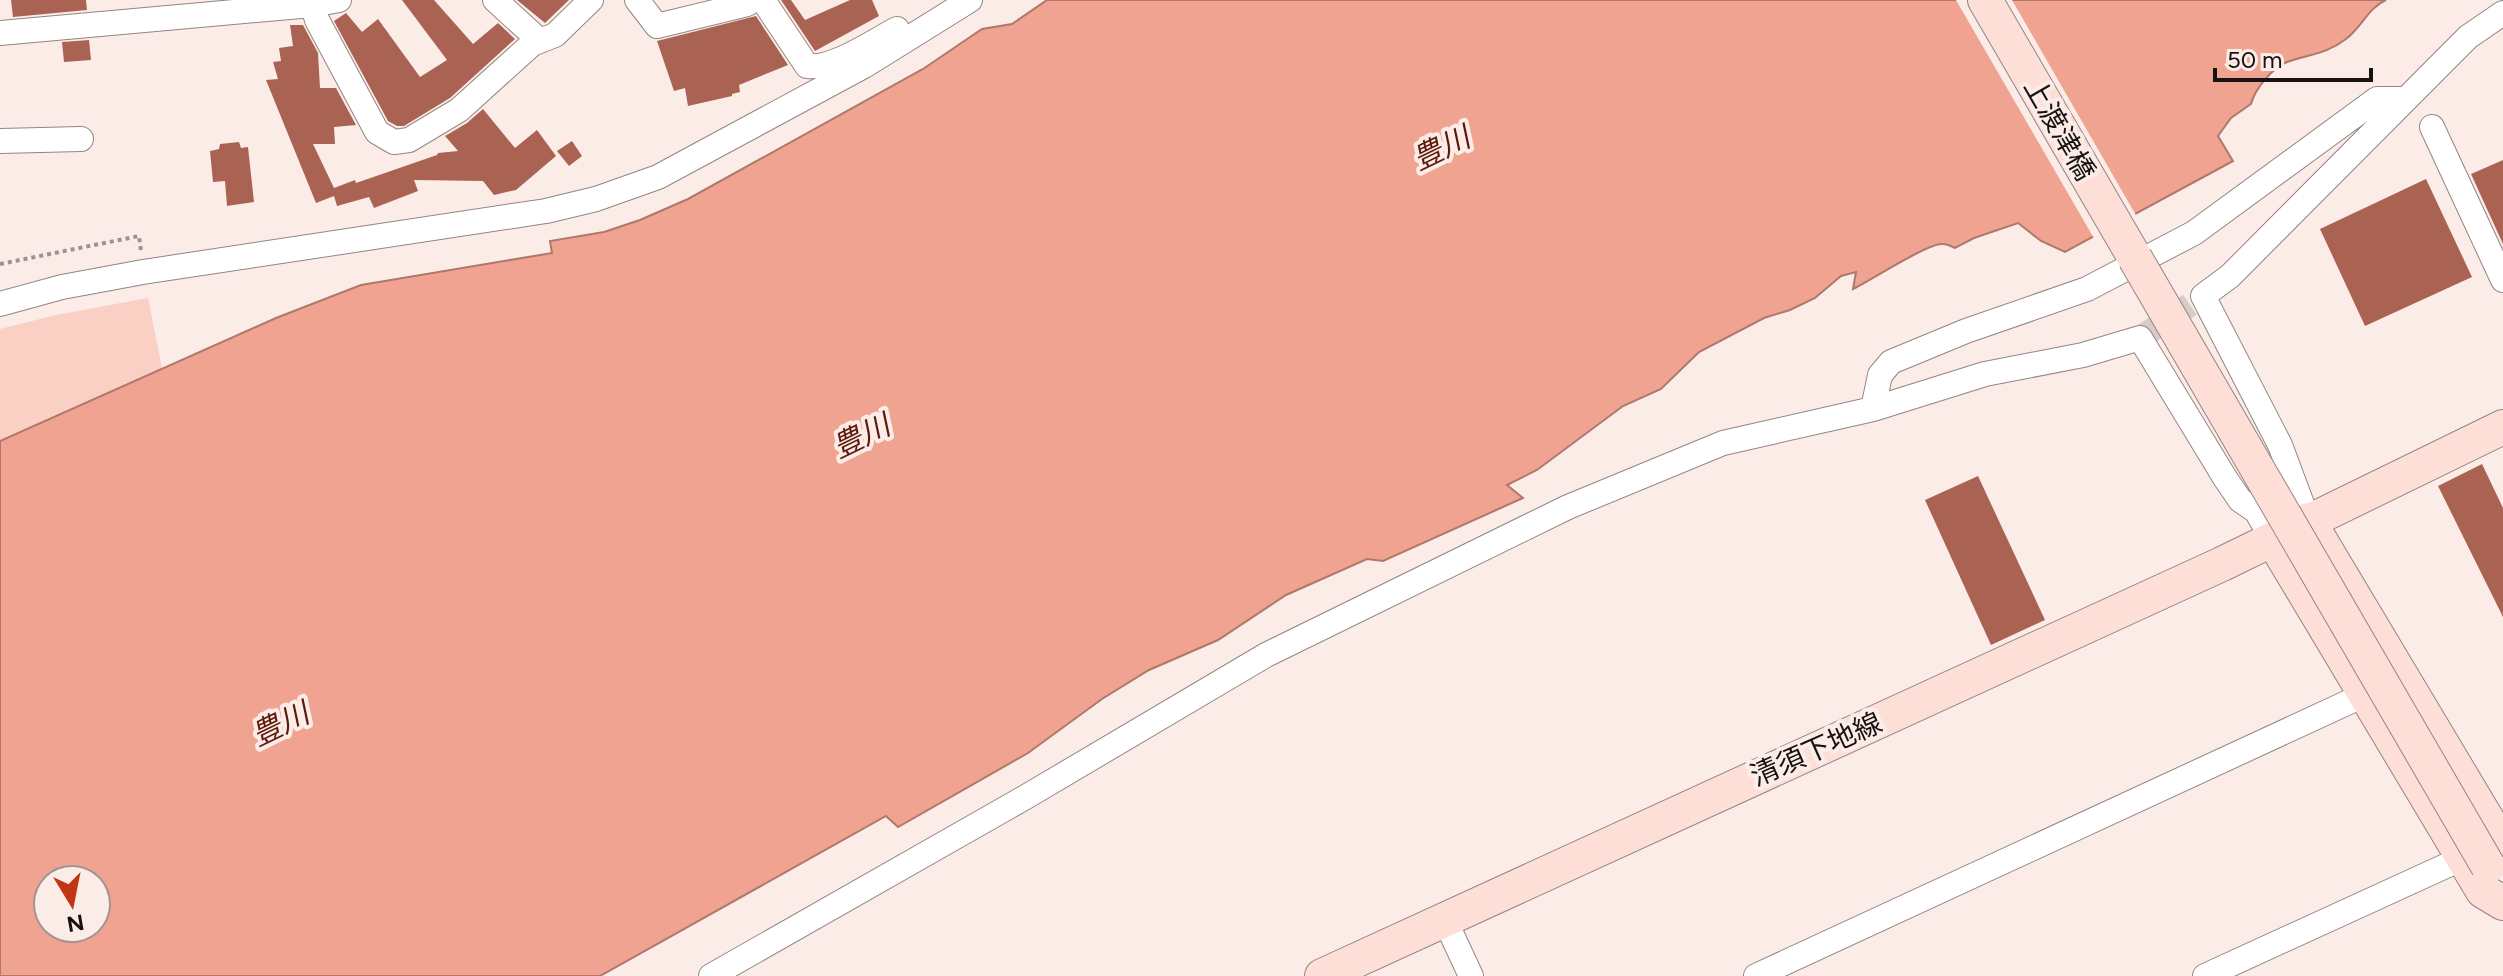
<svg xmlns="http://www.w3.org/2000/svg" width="2503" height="976" font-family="Figtree,'Noto Sans JP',sans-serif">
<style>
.green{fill:#facfc4}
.water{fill:#f0a391;stroke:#af786b;stroke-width:2;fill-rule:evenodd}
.pier{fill:#fbece8}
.building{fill:#aa6352}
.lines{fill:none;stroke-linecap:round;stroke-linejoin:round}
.street-tunnel{stroke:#d9cbc8;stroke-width:24;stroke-dasharray:24 12;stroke-linecap:butt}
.street-casing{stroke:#938582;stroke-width:26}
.secondary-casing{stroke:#938582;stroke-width:36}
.path{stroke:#9d9290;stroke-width:4;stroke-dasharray:4 4;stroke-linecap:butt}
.street{stroke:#fff;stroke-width:24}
.secondary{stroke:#fedfd8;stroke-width:34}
.secondary-bridge-casing{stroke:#938582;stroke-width:36;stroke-linecap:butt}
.secondary-bridge{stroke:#fedfd8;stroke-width:34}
.labels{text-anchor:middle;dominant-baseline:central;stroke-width:8;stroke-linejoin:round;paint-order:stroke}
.street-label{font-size:28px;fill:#171211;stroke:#fbece8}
.water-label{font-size:30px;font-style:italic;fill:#5d1a0b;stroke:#fbece8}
</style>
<rect width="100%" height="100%" fill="#fbece8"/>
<path class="green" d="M148 298 162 368 0 441V329L56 315Z"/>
<path class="water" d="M1047 0H2386C2369 7 2361 28 2346 39 2325 55 2309 54 2287 62 2272 68 2255 89 2251 104L2231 118 2218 136 2233 161 2065 252 2041 241 2018 223 1974 238 1955 248C1951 246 1947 244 1943 244 1929 242 1870 281 1853 289L1856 272 1841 276 1815 298 1790 310 1764 318 1699 352 1661 389 1623 406 1537 470 1507 485 1523 498 1383 561 1367 559 1286 595 1218 640 1149 670 1102 699 1028 753 898 827 886 816 600 976H0V441L276 318 361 285 552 253 550 241 604 232 640 220 688 199 923 69 982 29 1012 24ZM48 880H96V928H48Z"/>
<path class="pier" d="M1956 0H2012L2137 217 2095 240Z"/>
<path class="building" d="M11 0H86L87 10 13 17Z
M402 0H434L473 44 498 23 515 39 450 98 404 126H397L388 121 334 21 346 13 362 32 378 19 420 77 447 60Z
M517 0H569L545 23Z
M781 0H791L805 20 850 0H872L879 16 815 51Z
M756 16 788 65 739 85 740 92 732 94V96L688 106 685 88 674 91 657 41Z
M290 25H303L318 53 320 88H336L356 125 334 127 335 144H313L334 188 355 180 356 183 437 155 438 153 458 151 445 136 467 123 483 109 515 148 537 130 556 156 516 190 494 195 483 181 414 180 418 191 374 208 369 197 337 206 334 196 316 203 266 80 278 79 273 62 281 61 279 48 293 46Z
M89 40 91 60 64 62 62 42Z
M572 141 582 156 569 166 557 151Z
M239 142 241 148 248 147 254 202 227 206 225 181 213 182 210 151 219 149 220 144Z
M2503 160V244L2471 174Z
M2426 179 2472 277 2365 326 2320 229Z
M2482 464 2503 508V617L2438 486Z
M1978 476 2045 620 1991 645 1925 500Z"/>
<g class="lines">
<path class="street-tunnel" d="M2140 338 2203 296"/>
<g class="street-casing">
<path id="street" d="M311 0 317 20 377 132 394 142 409 140 459 110 532 44 555 35 591 0
M495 0 540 41
M637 0 657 26 747 4 753 0
M763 0 807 66C832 70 874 41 897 29
M0 33 312 5 339 0
M2432 127 2503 280
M0 141 81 139
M0 304 62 287 143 272 546 211 596 199 658 177 864 66 970 0
M1873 409 1880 375 1891 362 1966 331 2087 289 2194 233 2377 99H2405
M2308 520 2280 445 2203 296 2230 276 2468 37 2503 13
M1444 918 1471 976
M711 976 1024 798 1266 655 1568 507 1723 443 1873 409 1985 374 2083 355 2140 338 2225 478 2240 500 2256 511 2273 540
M1756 976 2364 695
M2205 976 2463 858"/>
</g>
<g class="secondary-casing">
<path id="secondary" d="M1985 0 2135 258
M2308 520 2503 846
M2273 540 2483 891 2503 903
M1322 976 2222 564 2503 427"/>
</g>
<path class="path" d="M0 264 139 236 141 251"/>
<use href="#street" class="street"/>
<use href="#secondary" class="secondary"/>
<g class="secondary-bridge-casing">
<path id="secondary-bridge" d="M2135 258 2488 866"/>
</g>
<use href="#secondary-bridge" class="secondary-bridge"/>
</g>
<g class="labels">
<g class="street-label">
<text transform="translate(2060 129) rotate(60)">上渡津橋</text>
<text transform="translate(1816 749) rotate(-24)">清須下地線</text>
</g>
<g class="water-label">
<text transform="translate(1441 148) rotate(-26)">豊川</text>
<text transform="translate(861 436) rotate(-26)">豊川</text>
<text transform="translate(280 724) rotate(-26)">豊川</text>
</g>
</g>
<g transform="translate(72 904) rotate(170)"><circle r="38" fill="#fbece8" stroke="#a09592" stroke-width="2"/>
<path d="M0-6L14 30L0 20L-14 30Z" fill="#c03614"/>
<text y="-12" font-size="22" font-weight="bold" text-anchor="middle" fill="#171211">N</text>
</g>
<path d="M2215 68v12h156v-12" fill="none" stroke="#171211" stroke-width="4"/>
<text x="2227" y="68" font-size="24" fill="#171211" stroke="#fbece8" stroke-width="6" paint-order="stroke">50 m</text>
</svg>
